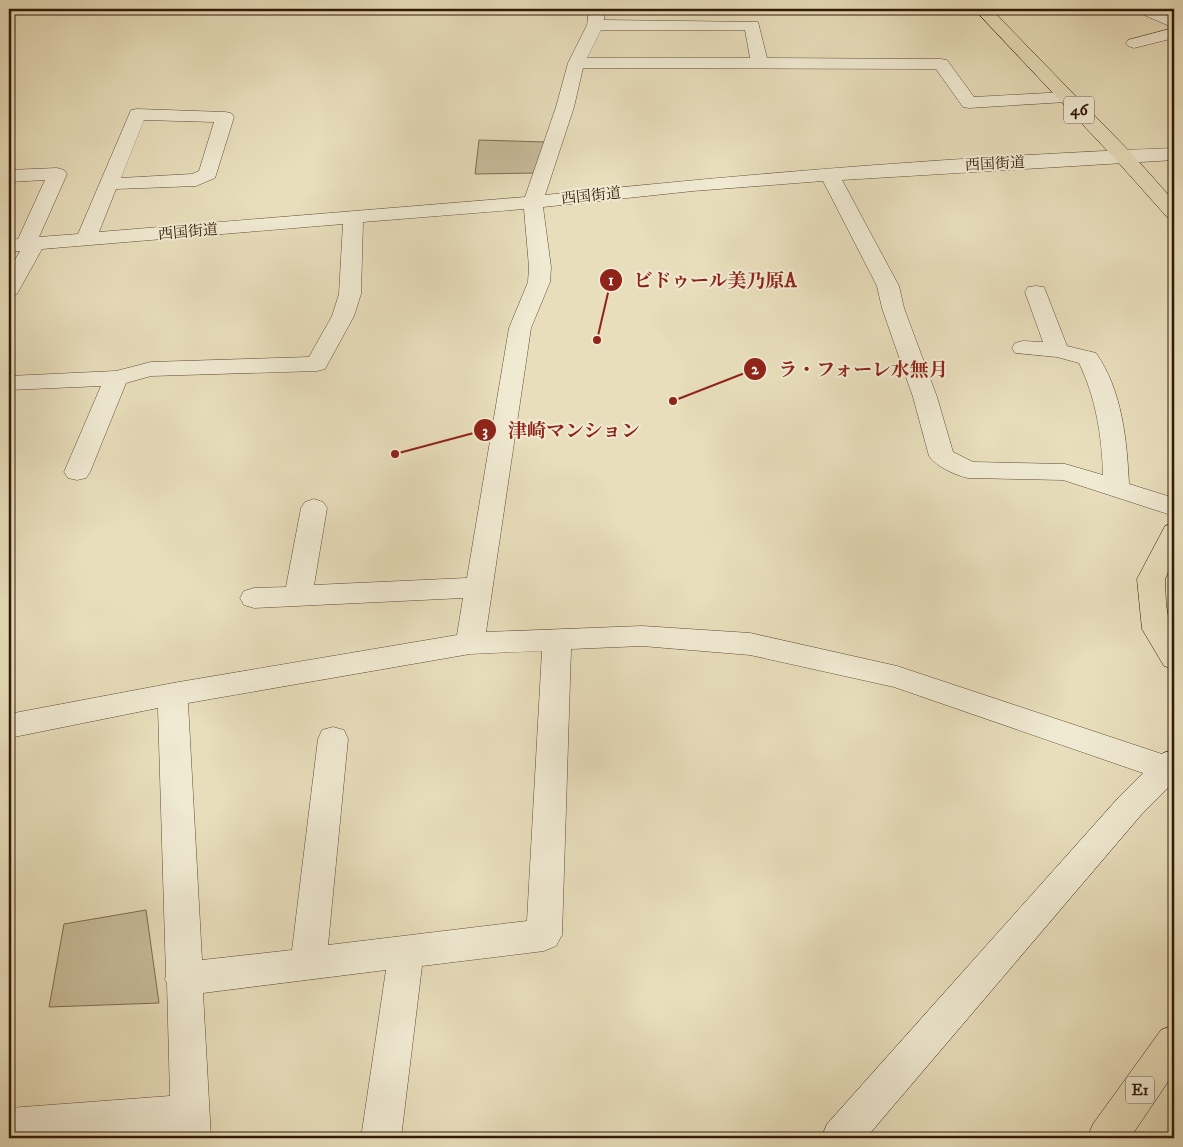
<svg xmlns="http://www.w3.org/2000/svg" width="1183" height="1147" font-family="'IM FELL DW Pica','Noto Serif JP',serif">
<style>
.green{fill:#c9bd9c;stroke:#7e6c51}
.lines{fill:none;stroke-linecap:round;stroke-linejoin:round}
.street-casing{stroke:#604b33;stroke-width:1}
.secondary-casing{stroke:#321a06;stroke-width:1}
.primary-casing{stroke:#321a06;stroke-width:1}
.highway-casing{stroke:#321a06;stroke-width:1}
.street{fill:#f0ead3;fill-rule:evenodd}
.secondary{fill:#f0ead3;fill-rule:evenodd}
.primary{fill:#e8debb;fill-rule:evenodd}
.highway{fill:#e8debb;fill-rule:evenodd}
.labels{text-anchor:middle;dominant-baseline:central;stroke-width:4;stroke-linejoin:round;paint-order:stroke}
.far-street-label{font-size:15px;fill:#321a06;stroke:#f0ead3}
.shield{fill:#f0ead3;stroke:#6b5844;stroke-width:1}
.shield-label{font-size:16px;font-weight:bold;fill:#321a06}
.leader{fill:none;stroke:#8f2418;stroke-width:2}
.callout-dot{fill:#8f2418;stroke:#f0ead3;stroke-width:2}
.mark-label{font-size:15px;text-anchor:middle;font-weight:bold;fill:#fff}
.callout-label{font-size:19px;text-anchor:middle;font-weight:bold;fill:#8f2418;stroke:#f0ead3;stroke-width:4;stroke-linejoin:round;paint-order:stroke}
</style>
<rect width="100%" height="100%" fill="#e8debb"/>
<filter id="stains"><feTurbulence type="fractalNoise" baseFrequency=".004" numOctaves="4"/><feColorMatrix values="0 0 0 0 .2 0 0 0 0 .09 0 0 0 0 .02 0 0 0 .5 -.17"/></filter>
<radialGradient id="worn" r=".72"><stop offset=".6" stop-color="#630" stop-opacity="0"/><stop offset="1" stop-color="#630" stop-opacity=".3"/></radialGradient>
<path class="green" d="M479 140 545 142 535 173 475 174Z
M146 910 159 1003 49 1007 64 924Z"/>
<g class="lines">
<g class="street-casing">
<path id="street" d="M589 9H605L604 20 758 22 767 58 941 59 947 60 974 97 1066 92 1072 93 1075 97 1072 101 1066 102 969 108 963 107 936 69 583 68 574 107 545 195C754 173 964 156 1174 148V160L842 180 899 286 904 308 937 397 953 452 973 462 1065 464 1103 475C1102 437 1096 398 1079 363L1057 357 1015 353 1012 348 1015 343 1023 341 1043 342 1025 292 1028 287 1036 286 1044 287 1067 346 1096 353C1122 390 1127 440 1129 484L1174 498V516L1063 480 968 478C955 475 937 467 929 456L913 397 882 308 877 286 823 181 693 191 543 207 551 267 550 282 531 328 486 632 642 626 750 633 897 666 1174 758V778L1166 781 894 687 750 655 642 646 571 649 562 935 556 946 544 951 422 966 401 1138H361L386 970 203 993 211 1138H171V1133L111 1138H9V1108L170 1096 167 983 165 979 166 976 158 708 9 738V714L173 683 457 635 463 598 254 608 244 605 240 598 244 591 254 588 286 587 301 508 305 502 314 499 323 502 327 508 314 585 467 578 509 328 528 282 529 267 524 209 363 222 361 294 354 316 325 369 317 371 151 376 126 383 90 472 86 478 77 480 68 478 64 472 101 386 9 390V376L116 371 151 362 309 357 332 316 339 294 343 224 42 249 17 294 9 295V271L20 251 9 252V240L18 239 45 180 9 182V170L57 168 64 170 67 174 39 237 78 234 131 110 137 109 225 112 231 113 234 117 215 178 196 186 116 189 99 232 525 197 556 107 568 63 587 25ZM601 30H745L750 58H587ZM144 120 214 122 199 171 192 174 121 178ZM542 651 527 921 328 945 348 739 344 730 333 727 322 730 318 739 292 950 202 960 188 703 470 654Z
M1135 9H1155L1174 17V28L1137 12Z
M1174 28V38L1134 48 1128 46 1126 43 1128 40Z"/>
</g>
<g class="secondary-casing">
<path id="secondary" d="M1174 750V782L1141 815 866 1138H821L827 1124 1119 797 1163 753Z"/>
</g>
<g class="primary-casing">
<path id="primary" d="M974 9H991L1131 153 1174 201V219L1167 217 1117 161Z
M1174 523V559L1165 579 1166 604 1170 628 1174 634V669L1164 666 1142 629 1137 579 1165 526Z"/>
</g>
<g class="highway-casing">
<path id="highway" d="M1174 1025V1073L1130 1138H1087L1093 1124 1161 1030Z"/>
</g>
<use href="#street" class="street"/>
<use href="#secondary" class="secondary"/>
<use href="#primary" class="primary"/>
<use href="#highway" class="highway"/>
</g>
<g class="labels">
<g class="far-street-label">
<text transform="translate(995 164) rotate(-3)">西国街道</text>
<text transform="translate(591 196) rotate(-6)">西国街道</text>
<text transform="translate(188 232) rotate(-5)">西国街道</text>
</g>
<g class="shield">
<rect x="1064" y="96.5" width="30" height="27" rx="4"/>
<rect x="1126" y="1076.5" width="28" height="27" rx="4"/>
</g>
<g class="shield-label">
<text x="1079" y="110">46</text>
<text x="1140" y="1090">E1</text>
</g>
</g>
<path class="leader" d="M597 340L611 280M673 401L755 369M395 454L485 430"/>
<g class="callout-dot">
<circle cx="597" cy="340" r="5"/>
<circle cx="673" cy="401" r="5"/>
<circle cx="395" cy="454" r="5"/>
<circle cx="611" cy="280" r="12"/>
<circle cx="755" cy="369" r="12"/>
<circle cx="485" cy="430" r="12"/>
</g>
<g class="mark-label">
<text x="611" y="285">1</text>
<text x="755" y="374">2</text>
<text x="485" y="436">3</text>
</g>
<g class="callout-label">
<text x="715" y="287">ビドゥール美乃原A</text>
<text x="863" y="376">ラ・フォーレ水無月</text>
<text x="574" y="437">津崎マンション</text>
</g>
<rect width="1183" height="1147" fill="none" stroke="#e8debb" stroke-width="30"/>
<rect x="10" y="10" width="1163" height="1127" fill="none" stroke="#321a06" stroke-width="2.5"/>
<rect x="15" y="15" width="1153" height="1117" fill="none" stroke="#321a06"/>
<rect width="100%" height="100%" filter="url(#stains)"/>
<rect width="100%" height="100%" fill="url(#worn)"/>
</svg>
